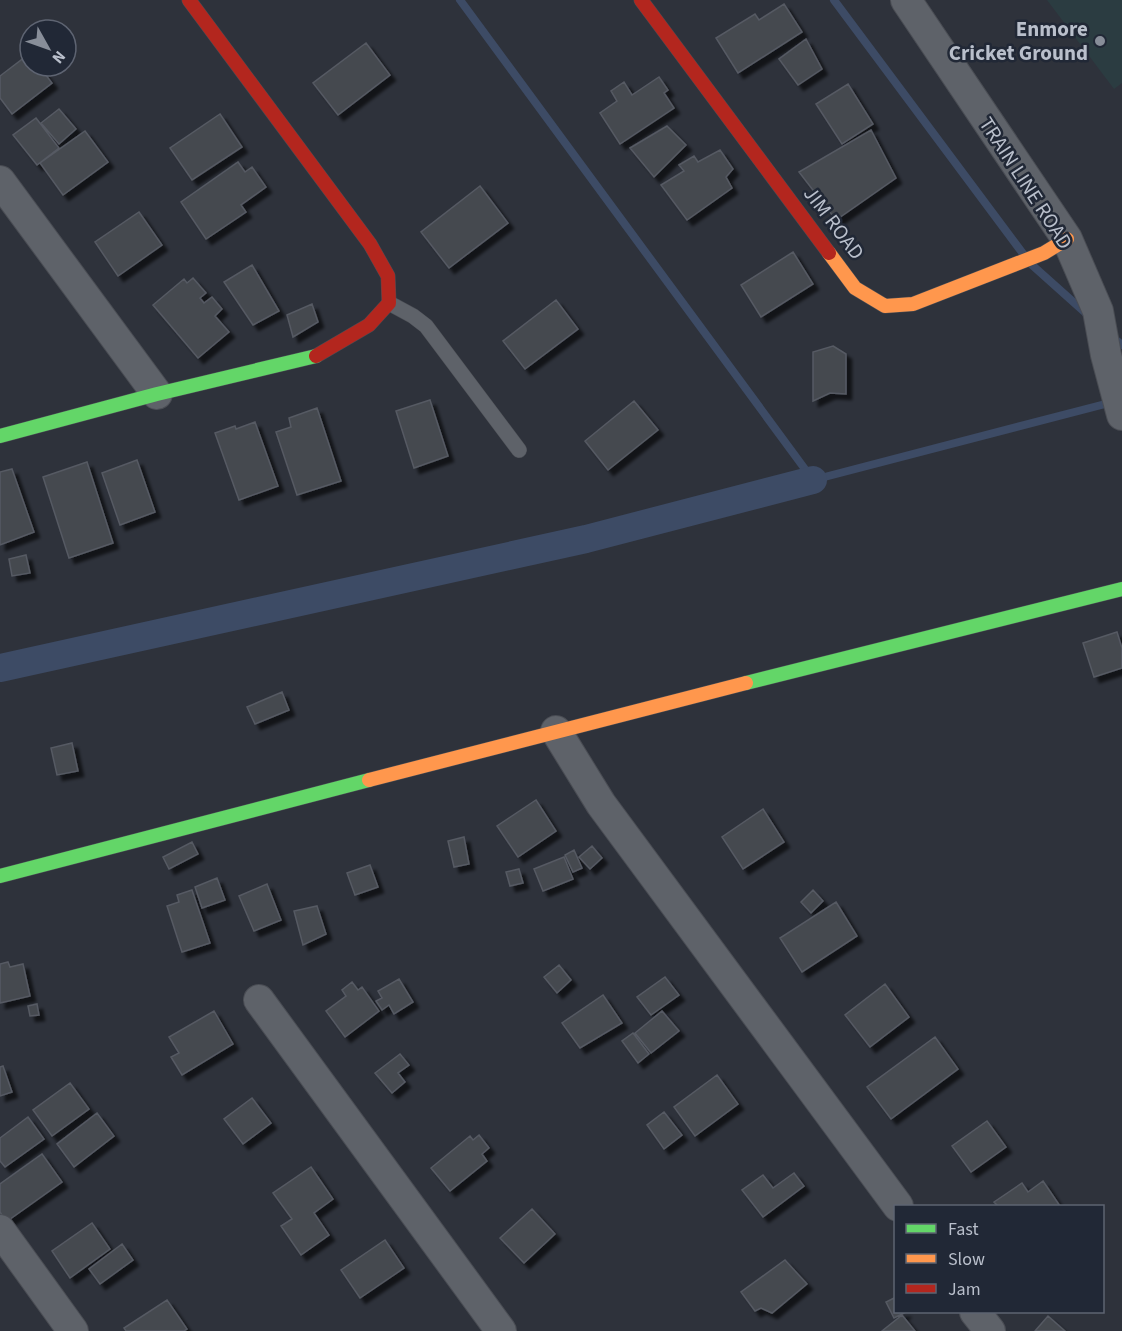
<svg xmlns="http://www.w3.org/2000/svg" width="1122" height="1331" font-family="'Source Sans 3',sans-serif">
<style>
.green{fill:#2b3c41}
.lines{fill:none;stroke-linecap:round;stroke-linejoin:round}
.stream{stroke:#3d4b65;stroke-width:8}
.canal{stroke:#3d4b65;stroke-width:28}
.building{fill:#454950;stroke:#565a63;stroke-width:1.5;filter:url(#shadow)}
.lane-casing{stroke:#4a4d54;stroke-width:16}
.street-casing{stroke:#4a4d54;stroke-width:32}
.fast-casing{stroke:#4a4d54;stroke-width:15}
.slow-casing{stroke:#4a4d54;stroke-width:15}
.jam-casing{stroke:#4a4d54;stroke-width:15}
.lane{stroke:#5e6269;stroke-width:15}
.street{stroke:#5e6269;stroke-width:30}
.fast{stroke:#63d668;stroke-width:14}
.slow{stroke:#ff974d;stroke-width:14}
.jam{stroke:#b3261e;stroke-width:14}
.poi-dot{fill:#888e99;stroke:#212836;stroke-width:2}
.labels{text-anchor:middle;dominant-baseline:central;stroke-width:5;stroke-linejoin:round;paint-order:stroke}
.poi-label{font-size:21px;font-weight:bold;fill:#b9bfcb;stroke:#212836;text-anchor:end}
.street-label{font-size:21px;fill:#b9bfcb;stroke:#212836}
</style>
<defs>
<filter id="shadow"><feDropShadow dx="5.5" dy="5.5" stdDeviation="1.5" flood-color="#0009"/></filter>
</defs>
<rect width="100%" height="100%" fill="#2e323b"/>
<path class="green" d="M1047 0H1122V83L1114 89Z"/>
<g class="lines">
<path class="stream" d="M460 0 813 480 1113 402
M834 0 1024 255
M1032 265 1089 316
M1110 335 1122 345"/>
<path class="canal" d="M0 668 586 539 813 480"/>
</g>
<path class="building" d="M784 4 802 32 738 73 716 38 755 14 759 20Z
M806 39 822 69 798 85 779 59Z
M366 43 390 75 338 115 313 83Z
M29 54 30 66H39L52 83 12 114 0 98V76Z
M659 77 668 90 664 93 674 108 620 144 600 113 617 101 611 91 624 82 632 95Z
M848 84 873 124 842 144 816 104Z
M59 109 76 129 59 144 41 123Z
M220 114 242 147 192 180 170 148Z
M36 118 59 148 37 165 13 135Z
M667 126 686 145 654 177 630 148Z
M871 130 896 178 836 220 799 172Z
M85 131 108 162 63 195 40 163Z
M720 150 733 169 726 177 732 188 687 220 661 185 684 171 679 165 694 156 698 162Z
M238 162 245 172 252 167 266 187 241 205 246 212 206 239 181 202Z
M480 186 508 223 449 268 421 232Z
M139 212 162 245 118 276 95 242Z
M793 252 813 284 761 317 741 285Z
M252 265 279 311 253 325 224 282Z
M193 278 206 293 200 298 204 303 212 297 222 309 215 316 229 332 198 358 153 305 184 279 187 283Z
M556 300 578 329 525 369 503 341Z
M312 304 318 322 293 337 287 315Z
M833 346 846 354V394L830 393 813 401V352Z
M430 400 448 456 414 468 396 411Z
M634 401 658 430 608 470 585 441Z
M317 408 341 481 297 495 276 432 291 427 289 418Z
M255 422 278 486 239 500 215 433 235 426 236 429Z
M137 460 155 512 120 525 102 473Z
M87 462 113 543 69 558 43 477Z
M12 469 34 532 0 545V472Z
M26 555 30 573 12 576 9 559Z
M1117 632 1122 648V668L1094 677 1083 643Z
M282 692 289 710 255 724 247 707Z
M72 743 78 771 57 775 51 748Z
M536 800 556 831 518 857 497 826Z
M763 809 784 842 743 869 722 837Z
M464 837 469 864 454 867 448 841Z
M192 842 198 854 169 869 163 857Z
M592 846 602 858 590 869 579 857Z
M574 850 582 868 573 872 565 855Z
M564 857 573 879 543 891 534 869Z
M370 865 378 887 355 895 347 873Z
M519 869 523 883 510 886 506 872Z
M217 878 225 900 202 908 195 887Z
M267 884 281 920 254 931 239 896Z
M192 890 210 943 182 952 167 906 179 902 177 895Z
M813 890 823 901 811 913 801 902Z
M836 902 857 936 802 972 780 938Z
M317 906 326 934 303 945 294 911Z
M8 962 10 967 23 964 30 996 0 1003V964Z
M559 965 571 980 557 993 544 977Z
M665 977 679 995 651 1015 637 997Z
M399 979 413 1002 394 1014 389 1005 382 1010 376 1001 382 998 378 991Z
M352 982 358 990 362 987 379 1011 345 1037 326 1011 346 996 342 990Z
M885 984 909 1017 870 1047 845 1015Z
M603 995 622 1023 580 1048 562 1023Z
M37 1004 39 1015 30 1016 28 1006Z
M214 1011 233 1044 182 1075 171 1057 179 1053 169 1037Z
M662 1011 679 1031 651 1053 635 1033Z
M633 1033 649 1054 638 1063 622 1041Z
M935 1037 958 1069 891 1119 867 1087Z
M400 1054 409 1065 398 1073 405 1082 392 1093 375 1073Z
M3 1066 12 1092 0 1096V1067Z
M717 1075 738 1104 695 1136 674 1107Z
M70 1083 89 1109 52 1136 33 1110Z
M252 1098 271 1123 243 1144 224 1119Z
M664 1112 682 1135 664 1149 647 1125Z
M97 1113 114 1136 74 1167 57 1144Z
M28 1117 44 1139 5 1167 0 1161V1138Z
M987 1121 1006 1147 971 1172 952 1146Z
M479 1135 489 1148 482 1154 487 1161 450 1191 431 1168 470 1136 473 1140Z
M42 1154 62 1182 6 1222 0 1212V1184Z
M311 1167 333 1199 314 1213 329 1235 301 1255 281 1226 292 1219 273 1193Z
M794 1173 804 1186 763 1217 742 1190 763 1175 773 1188Z
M1043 1181 1060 1206H998L994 1202 1022 1183 1028 1192Z
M532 1209 555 1234 524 1263 500 1238Z
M92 1223 110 1249 70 1278 52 1251Z
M385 1240 404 1268 360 1298 341 1270Z
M122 1244 133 1260 100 1284 89 1269Z
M785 1260 807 1284 772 1313 761 1308 755 1311 741 1292Z
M896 1297V1312H906L894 1318 886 1302Z
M167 1300 187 1329 184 1331H126L124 1328Z
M902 1315 915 1331H882Z
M1048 1316 1065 1331H1035Z"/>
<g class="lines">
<g class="lane-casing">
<path id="lane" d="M389 303 413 316 426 326 519 450"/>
</g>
<g class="street-casing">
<path id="street" d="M906 0 1067 239 1098 311 1106 355 1122 415
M0 181 157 394
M556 731 601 804 898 1206
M259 1000 501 1331
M0 1230 73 1331
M975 1312 990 1331"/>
</g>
<g class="fast-casing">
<path id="fast" d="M0 436 157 394 316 356
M746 683 1122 589
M0 876 369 780"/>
</g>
<g class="slow-casing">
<path id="slow" d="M829 253 855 288 885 306 913 304 1044 253 1067 239
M369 780 746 683"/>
</g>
<g class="jam-casing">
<path id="jam" d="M189 0 370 244 388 276 389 303 369 325 316 356
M641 0 829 253"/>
</g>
<use href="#lane" class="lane"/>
<use href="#street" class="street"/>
<use href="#fast" class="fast"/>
<use href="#slow" class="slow"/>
<use href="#jam" class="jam"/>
</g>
<circle class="poi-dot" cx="1100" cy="41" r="6"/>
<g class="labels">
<g class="poi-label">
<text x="1088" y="29">Enmore<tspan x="1088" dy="24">Cricket Ground</tspan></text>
</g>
<g class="street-label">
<text transform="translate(1026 183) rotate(57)">TRAIN LINE ROAD</text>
<text transform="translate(834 223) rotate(53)">JIM ROAD</text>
</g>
</g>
<rect x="894" y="1205" width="210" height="108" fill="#212836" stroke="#5e6472" stroke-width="1.5"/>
<rect x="906" y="1224" width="30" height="9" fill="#63d668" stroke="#5e6472" stroke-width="1.5"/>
<text x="948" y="1235" font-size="18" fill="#b9bfcb">Fast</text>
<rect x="906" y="1254" width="30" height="9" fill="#ff974d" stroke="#5e6472" stroke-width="1.5"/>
<text x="948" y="1265" font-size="18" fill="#b9bfcb">Slow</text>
<rect x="906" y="1284" width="30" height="9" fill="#b3261e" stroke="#5e6472" stroke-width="1.5"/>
<text x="948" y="1295" font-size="18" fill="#b9bfcb">Jam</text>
<g transform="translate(48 48) rotate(130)"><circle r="28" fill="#212836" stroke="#5e6472" stroke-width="1.5"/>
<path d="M0-4.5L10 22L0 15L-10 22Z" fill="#888e99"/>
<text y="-9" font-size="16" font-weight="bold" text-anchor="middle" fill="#b9bfcb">N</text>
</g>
</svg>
